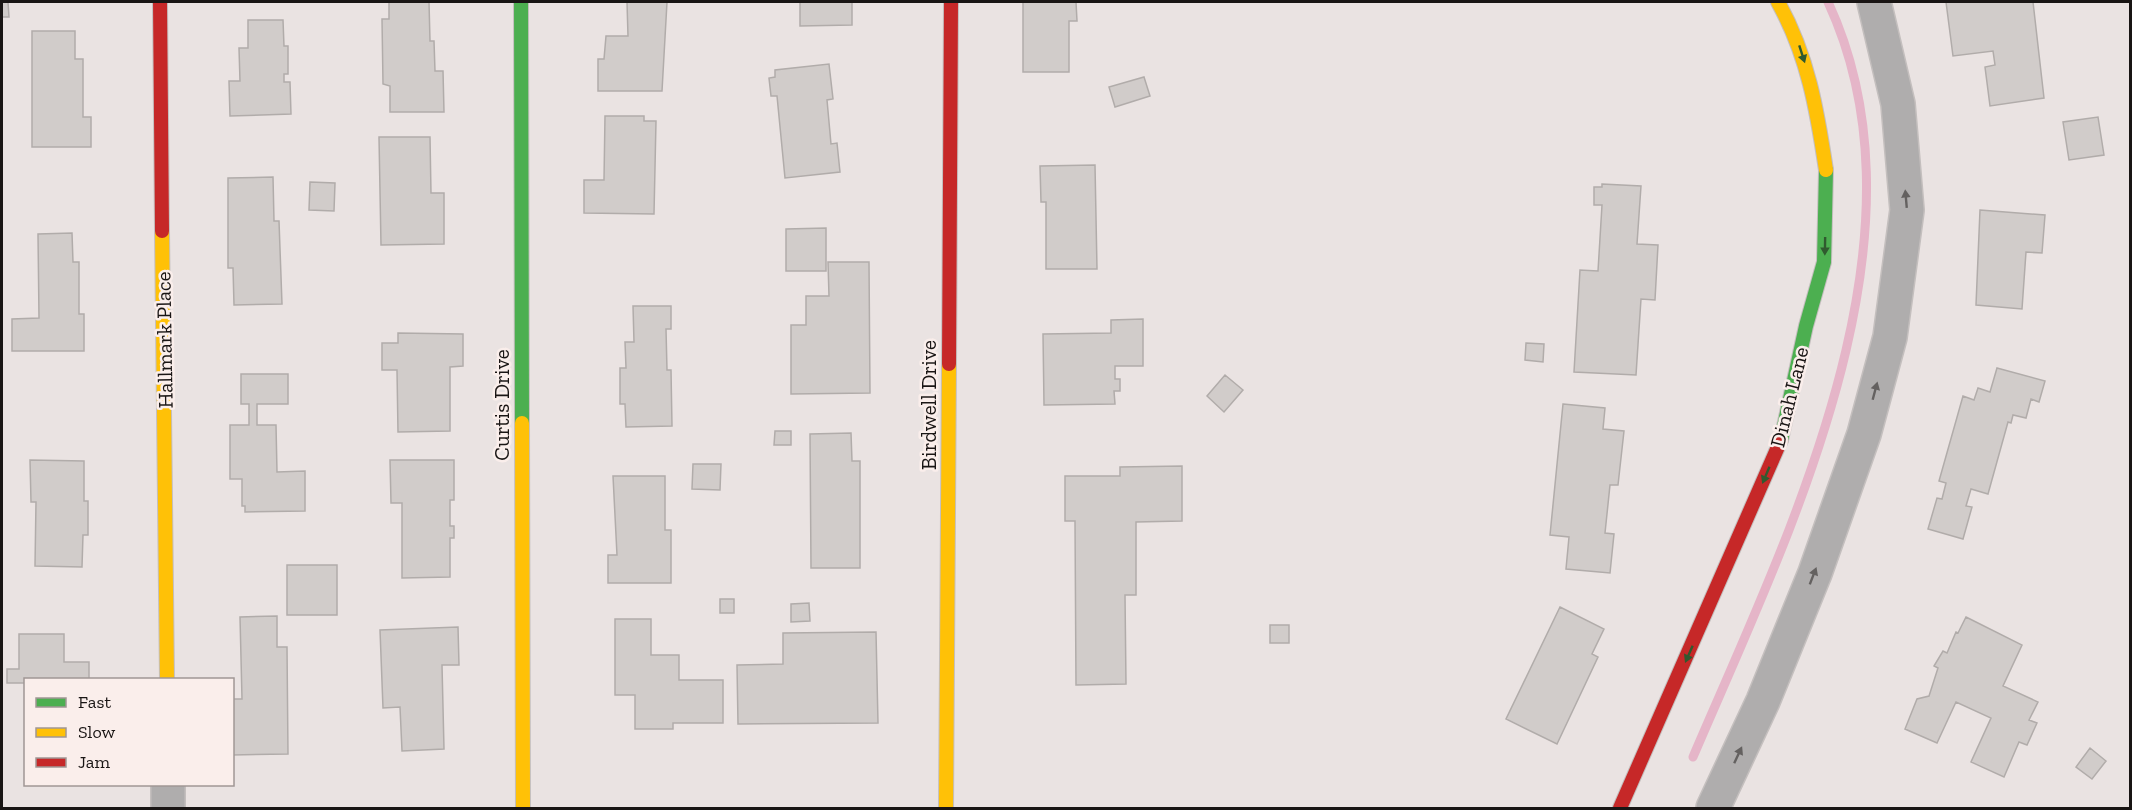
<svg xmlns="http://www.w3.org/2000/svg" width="2132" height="810" font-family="'Zilla Slab',serif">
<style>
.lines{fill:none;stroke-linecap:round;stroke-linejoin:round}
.stream{stroke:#e5b5c8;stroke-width:9}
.building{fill:#d1ccca;stroke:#b1acaa;stroke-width:1.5}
.street-casing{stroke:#c4bfbe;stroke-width:36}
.fast-casing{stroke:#c4bfbe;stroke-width:16}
.slow-casing{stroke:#c4bfbe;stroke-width:16}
.jam-casing{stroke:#c4bfbe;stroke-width:16}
.street{stroke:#afadad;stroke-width:33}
.fast{stroke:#4caf50;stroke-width:14}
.slow{stroke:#ffc107;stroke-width:14}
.jam{stroke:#c62828;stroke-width:14}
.oneway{fill:#305a2f}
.oneway2{fill:#646160}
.labels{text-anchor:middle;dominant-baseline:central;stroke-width:5;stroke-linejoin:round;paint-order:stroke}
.street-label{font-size:21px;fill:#191514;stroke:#faeeeb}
</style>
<rect width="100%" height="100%" fill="#eae3e2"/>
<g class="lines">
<path class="stream" d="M1693 757C1787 537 1938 239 1828 2"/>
</g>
<path class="building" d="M2 2H8L9 17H2Z
M389 2H429L430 41H434L435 71H443L444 112H390V86L383 84 382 19H389Z
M627 2H667L662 91H598V59H604L606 36H628Z
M800 2H852V25L800 26Z
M1023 2H1076L1077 21H1069V72H1023Z
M1946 2H2033L2044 98 1990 106 1985 67 1995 65 1993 51 1953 56Z
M248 20H283L284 46H288V74H284V82H290L291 114 230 116 229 81H240L239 48H248Z
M32 31H75V59H83V117H91V147H32Z
M829 64 833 99 827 100 831 144 837 143 840 172 785 178 777 96H771L769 78 775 77V70Z
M1144 77 1150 96 1115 107 1109 87Z
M605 116H644V121H656L654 214 584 213V180H604Z
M2098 117 2104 155 2069 160 2063 122Z
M379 137H430L431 193H444V244L381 245Z
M1095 165 1097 269H1046V202H1041L1040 166Z
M273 177 274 221H279L282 304 234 305 233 268H228V178Z
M310 182 335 183 334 211 309 210Z
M1602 184 1641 186 1637 244 1658 245 1655 300 1641 299 1636 375 1574 372 1580 270 1598 271 1602 205H1594V187H1602Z
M1980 210 2045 215 2042 253 2026 252 2022 309 1976 305Z
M826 228V271H786V229Z
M72 233 73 262H79V314H84V351H12V319L39 318 38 234Z
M828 262H869L870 393 791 394V325H806V296H829Z
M633 306H671V329H666L667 370H671L672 426 626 427 625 404H620V368H626L625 342H634Z
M1143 319V366H1115V379H1120V391H1114L1115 404 1044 405 1043 334 1111 333V320Z
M398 333 463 334V366L450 367V431L398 432 397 370H382V343H398Z
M1526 343 1544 344 1543 362 1525 360Z
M1997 368 2045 381 2039 402 2031 399 2026 418 2013 415 2011 423 2008 422 1988 494 1971 489 1966 506 1972 507 1963 539 1928 529 1937 498 1942 499 1946 483 1939 481 1963 396 1974 400 1978 388 1990 392Z
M241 374H288V404H257V425H276L277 472 305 471V511L245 512V506H242V479H230V425H249V404H241Z
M1225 375 1243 390 1224 412 1207 396Z
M1563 404 1605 408 1603 429 1624 431 1618 485H1610L1605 533 1614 534 1610 573 1566 569 1569 537 1550 535Z
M775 431H791V445H774Z
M851 433 852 461H860V568H811L810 434Z
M30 460 84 461V501H88V535H83L82 567 35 566 36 502H31Z
M390 460H454V500H450V526H454V538H450V577L402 578V503H391Z
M693 464H721L720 490 692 489Z
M1182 466V521L1136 522V595H1125L1126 684 1076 685 1075 521H1065V476H1120V467Z
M613 476H665V530H671V583H608V555H617Z
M287 565H337V615H287Z
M720 599H734V613H720Z
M809 603 810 621 791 622V604Z
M1560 607 1604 629 1592 654 1598 657 1557 744 1506 719Z
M277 616V647H287L288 754 232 755V699H242L240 617Z
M1966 617 2022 645 2003 686 2038 702 2029 720 2037 723 2027 745 2019 742 2004 777 1971 762 1991 718 1956 702 1937 743 1905 729 1917 699 1929 696 1938 668 1934 666 1943 651 1947 653 1956 632 1958 633Z
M615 619H651V655H679V680H723V723H673V729H635V695H615Z
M1270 625H1289V643H1270Z
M458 627 459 665H442L444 749 402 751 400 707 383 708 380 630Z
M876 632 878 723 738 724 737 665 783 664V633Z
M19 634H64V662H89V680H26V683H7V669H19Z
M2090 748 2106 761 2092 779 2076 767Z"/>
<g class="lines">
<g class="street-casing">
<path id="street" d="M168 784V808
M1713 808 1763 701 1815 573 1864 434 1890 337 1907 210 1898 104 1874 2"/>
</g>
<g class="fast-casing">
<path id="fast" d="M521 2 522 423
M1781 440 1806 326 1824 262 1826 170"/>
</g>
<g class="slow-casing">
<path id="slow" d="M1778 2C1808 56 1817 110 1826 170
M162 231 167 680
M522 423 523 808
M946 808 949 364"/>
</g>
<g class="jam-casing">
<path id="jam" d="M160 2 162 231
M949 364 951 2
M1620 808 1781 440"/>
</g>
<use href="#street" class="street"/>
<use href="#fast" class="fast"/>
<use href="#slow" class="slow"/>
<use href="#jam" class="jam"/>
</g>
<defs><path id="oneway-solid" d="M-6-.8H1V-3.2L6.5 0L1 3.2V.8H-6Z" transform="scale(1.5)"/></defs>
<g class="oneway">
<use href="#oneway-solid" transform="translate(1802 54) rotate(72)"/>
<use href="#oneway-solid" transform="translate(1825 246) rotate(91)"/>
<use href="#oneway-solid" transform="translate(1766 475) rotate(113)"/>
<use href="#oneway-solid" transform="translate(1689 654) rotate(114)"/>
</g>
<g class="oneway2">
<use href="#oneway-solid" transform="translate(1906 199) rotate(-95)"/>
<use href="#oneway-solid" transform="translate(1875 391) rotate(-75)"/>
<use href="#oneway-solid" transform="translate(1813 576) rotate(-69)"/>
<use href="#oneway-solid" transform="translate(1738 755) rotate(-65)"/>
</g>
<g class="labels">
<g class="street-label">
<text transform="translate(164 340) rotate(-91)">Hallmark Place</text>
<text transform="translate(1789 397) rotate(-76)">Dinah Lane</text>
<text transform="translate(501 405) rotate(-90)">Curtis Drive</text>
<text transform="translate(928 405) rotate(-90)">Birdwell Drive</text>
</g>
</g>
<rect width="2132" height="810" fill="none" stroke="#191514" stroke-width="6"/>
<rect x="24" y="678" width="210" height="108" fill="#faeeeb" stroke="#a09795" stroke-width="1.5"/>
<rect x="36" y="698" width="30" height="9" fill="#4caf50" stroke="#a09795" stroke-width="1.5"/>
<text x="78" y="708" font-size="18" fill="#191514">Fast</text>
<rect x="36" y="728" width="30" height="9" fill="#ffc107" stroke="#a09795" stroke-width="1.5"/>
<text x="78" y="738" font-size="18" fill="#191514">Slow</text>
<rect x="36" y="758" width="30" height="9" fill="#c62828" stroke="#a09795" stroke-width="1.5"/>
<text x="78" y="768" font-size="18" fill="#191514">Jam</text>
</svg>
